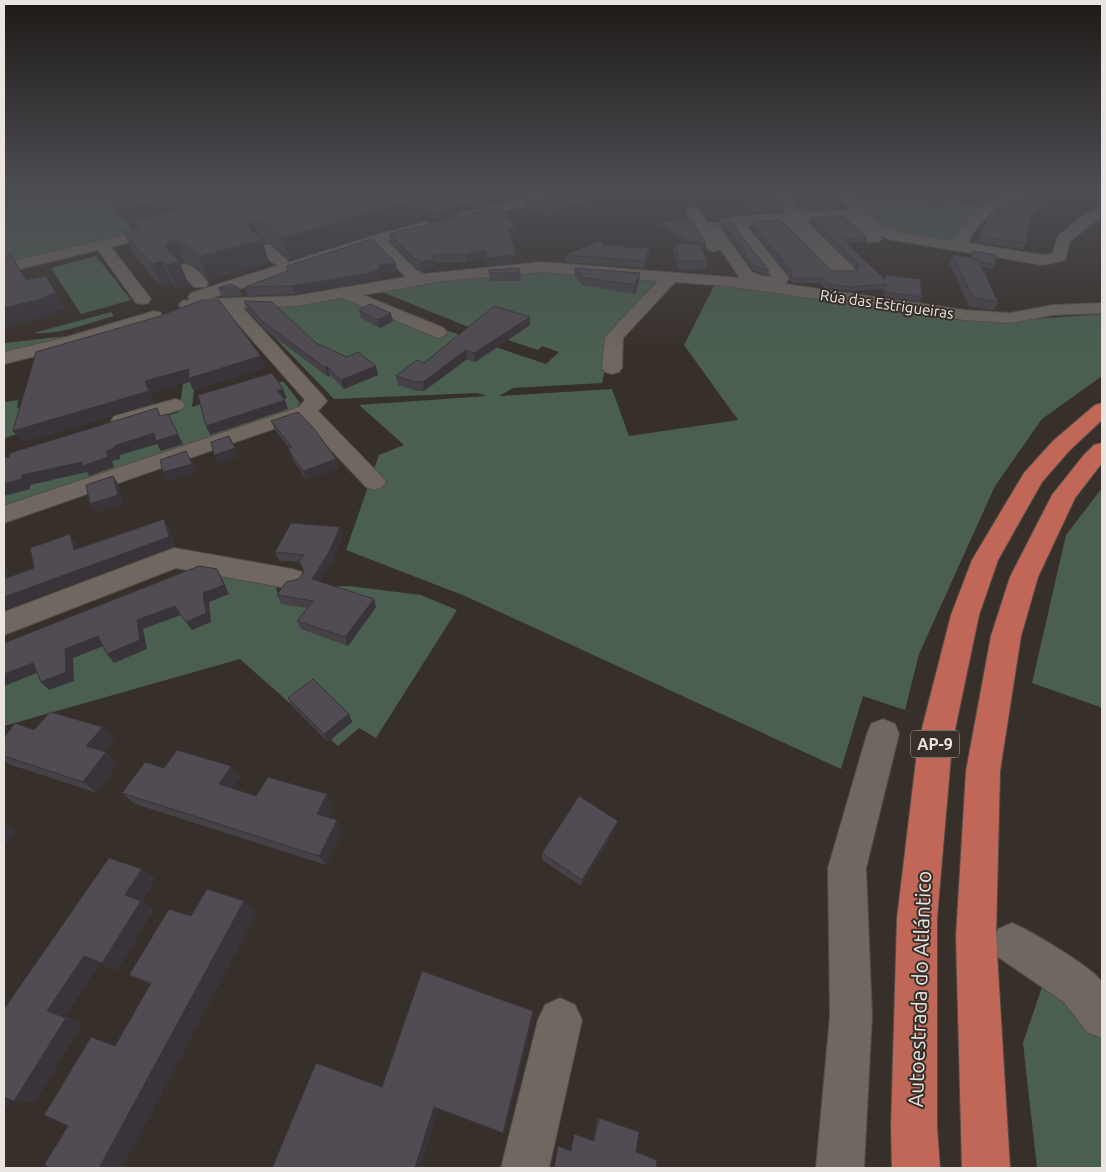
<svg xmlns="http://www.w3.org/2000/svg" width="1106" height="1172" font-family="Ubuntu,sans-serif">
<style>
.green{fill:#4a5f4f}
.lines{fill:none;stroke-linecap:round;stroke-linejoin:round}
.minor-casing{stroke:#534d48;stroke-width:2}
.highway-casing{stroke:#534d48;stroke-width:2}
.minor{fill:#6f6760;fill-rule:evenodd}
.highway{fill:#c16758;fill-rule:evenodd}
.wall{fill:#464047}
.shaded-wall{fill:#39343a}
.building{fill:#514b53;stroke:#39343a}
.labels{text-anchor:middle;dominant-baseline:central;stroke-width:4;stroke-linejoin:round;paint-order:stroke}
.far-street-label{font-size:15px;fill:#eae5e1;stroke:#372f29}
.shield{fill:#372f29;stroke:#b4aeaa;stroke-width:1}
.shield-label{font-size:16px;font-weight:bold;fill:#eae5e1}
.near-street-label{font-size:21px;fill:#eae5e1;stroke:#372f29}
</style>
<rect width="100%" height="100%" fill="#372f29"/>
<path class="green" d="M15 190H114L134 211 135 232 4 262V208L11 201V194Z
M843 190H913L987 209 959 245 874 228 840 191Z
M96 256 131 300 81 314 51 268Z
M482 271H557L662 279 613 332 602 383 513 388 499 396 612 389 629 436 738 420 684 345 715 284 1005 321 1102 314V376L1042 419 995 486 919 654 905 710 863 696 841 769 465 596 346 550 379 455 404 445 359 405 487 396 477 393 334 399 250 312 256 308H280L281 305 345 296 546 364 559 352 542 346 538 350 466 326 382 292 430 282 484 276Z
M111 312 114 316C89 323 60 335 34 333Z
M75 335 4 356 5 343Z
M197 364 192 407C219 398 255 381 284 382L300 403 294 411 4 510V466L179 412 183 384Z
M18 400 17 408 34 403 26 431 5 438 4 451V402Z
M1102 488V709L1100 707 1032 683 1066 535Z
M203 567 275 581 277 592 288 593 316 587 349 586 421 595 457 610 376 738 359 728 338 746 240 659 4 726V647Z
M1045 978 1093 1018 1102 1033V1168H1037L1023 1043Z"/>
<g class="lines">
<g class="minor-casing">
<path id="minor" d="M556 190H578L576 193 465 221 460 220 458 217 460 214Z
M771 190H785L800 213 845 210 855 216 833 190H847L879 225 896 232 954 241C957 236 959 229 963 224 980 202 1013 190 1040 190L1038 193C1006 206 984 209 968 243L1043 255 1052 254 1058 236 1085 214 1102 207V216L1070 241 1065 260 1043 265 893 240 877 235 881 239 878 242H868L842 218 806 221 854 268 856 271 854 274H832L780 222 746 225 789 278 785 284 965 310 1010 313 1053 305 1102 303V313L1053 315 1010 323 965 320 728 286 675 282 623 338 622 368 619 372 612 374 605 372 602 368 605 337 658 281 542 272 442 281 363 295 444 328 447 332 444 336 438 338 342 298 295 306 243 308 324 397 327 401 318 411 382 477 386 482 382 487 374 490 366 487 302 419 4 523V506L299 407 305 400 225 309 188 310 182 309 179 305 182 301 190 300 188 297 191 293 279 265C271 263 262 255 257 248L260 245H270L288 261 287 263 372 236 426 222 431 223 433 226 431 229 387 241 416 270 424 274 542 262 740 278 720 249 714 252 709 250 706 247 686 211 693 207 698 208 707 223H717L752 272 762 276 772 277 728 221 730 218 735 217 786 213ZM374 245 406 277 295 296 208 299Z
M163 226 168 227 170 230 168 233 111 247 151 299 148 303 142 304 136 303 98 250 4 273V263Z
M185 264C194 266 203 275 208 283L206 287H194L177 269 179 266Z
M154 311 160 312 163 316 160 320 76 346 4 364V352L63 338Z
M175 399 182 401 185 405 182 409 122 427 114 426 111 421 114 416Z
M174 548 292 569 302 572 306 579 302 586 292 589 176 568 4 635V612Z
M883 719 895 724 899 734 866 868 872 1016 864 1168H816L830 1016 828 868 867 734 871 724Z
M1012 923C1027 929 1098 970 1102 983 1105 993 1102 1027 1102 1038L1087 1032 1064 1002 998 957 992 943 998 929Z
M560 998 575 1005 582 1020 549 1168H501L538 1020 545 1005Z"/>
</g>
<g class="highway-casing">
<path id="highway" d="M1102 403V420L1069 451 1042 482 998 560 979 615 952 744 937 918V1127L940 1168H892L891 1127 897 918 918 744 951 615 972 560 1024 473 1053 441 1095 405Z
M1102 443V463L1075 498 1038 577 1021 636 1000 771 996 936 1010 1168H962L956 936 966 771 991 636 1010 577 1052 495 1083 456 1094 445Z"/>
</g>
<use href="#minor" class="minor"/>
<use href="#highway" class="highway"/>
</g>
<path class="wall" d="M114 190H398L402 193 400 190H488L494 204 437 218 416 204 418 222 371 234 290 260 271 244 263 243 269 262 208 280 196 267 184 262 180 264 189 285 176 288 172 284 161 287 133 253 123 231 132 229 118 215 109 194 117 192Z
M489 190H549L510 200Z
M737 190H774L784 205 783 211 756 213Z
M787 190H834L839 194 838 198 843 202 841 208 801 211Z
M909 190H988L954 200 950 199 937 206 907 197Z
M988 190H1014L1013 192 991 200 986 198Z
M636 194V197L551 217 526 208V201Z
M1049 197 1029 221 1026 243 1023 249 977 242 989 214 998 213 999 211 1010 204 1012 201Z
M719 218 769 271 768 275 753 270 718 222Z
M811 218 867 238 865 242 847 243 884 279 885 275 922 297 920 302 884 296V289L849 291 825 288 820 283H792L790 280V277L750 227 751 222 832 271H856L857 269 810 223Z
M660 222 706 244V248H702L707 261 706 269 679 270 673 252 674 244 685 243 660 226Z
M389 234 516 235H511L516 263 487 266 486 258 467 262 434 263 435 268 421 271 417 268 391 242Z
M604 245 626 248 650 247 649 254 644 268 565 262V255Z
M953 255 995 265 993 269 982 267 998 302 994 310 969 307 950 264Z
M575 268 639 281 635 294 582 285 575 276Z
M489 270 520 273 521 281H490Z
M397 271 381 273 382 278 367 282 295 294 248 296 245 287Z
M218 288H239L242 296 222 297Z
M244 301 316 343 378 375 344 389 330 375 328 377 265 330 247 310Z
M359 310 393 321 380 328 361 318Z
M530 325 475 362 467 359 424 391H417L398 385 396 376 424 363Z
M271 421 336 459 339 468 306 480 292 458 288 449 289 448 275 430Z
M340 527 343 536 332 561 319 581 376 607 348 646 301 629 297 621 307 608 281 604 277 595 299 579 304 572 299 562 279 561 275 552Z
M288 698 349 714 352 722 328 742 292 706Z
M34 730 115 739 104 751 118 763 97 793 8 764 4 760V738Z
M231 766 240 777 233 788 256 796 334 805 328 817 337 820 343 831 326 865 135 804 122 793 164 768Z
M617 828 581 886 542 860V853Z
M142 869 155 878 141 901 154 909 117 970 100 963 65 1016 83 1023 34 1103 11 1100 4 1112Z
M244 901 257 912 122 1168H50L151 985 129 975 191 916Z
M599 1118 639 1132 571 1151 574 1134 593 1141 597 1119Z"/>
<path class="shaded-wall" d="M213 190H308L134 220 138 230 133 231 124 209Z
M524 190H549L510 200 509 193Z
M633 190H655L636 194V197L551 217V211Z
M969 190H988L954 200 957 193Z
M1004 190H1014L1013 192 991 200 994 193Z
M953 192 950 199 937 206 940 199Z
M1051 192 1049 197 1027 225 1030 219Z
M494 197V204L437 218V212Z
M415 201 418 222 371 234 290 260 283 238 367 213Z
M253 221 259 241 262 240 269 262 208 280 199 257 248 227Z
M515 227 516 235 510 236 509 228Z
M175 240 184 262 180 264 189 285 176 288 166 265V247L169 242Z
M650 247 649 254 644 268 645 261Z
M486 250V258L467 262 466 254Z
M516 255V263L487 266V258Z
M434 260 435 268 421 271 420 262Z
M162 261 172 284 161 287 151 264Z
M396 263 397 271 381 273 382 278 367 282 295 294 292 286 378 265Z
M640 273 639 281 635 294V285Z
M46 276 65 309 56 312V314L4 328V308Z
M391 313 393 321 380 328 378 320Z
M530 317V325L475 362 474 353Z
M466 350 467 359 424 391 423 382Z
M261 356 265 368 198 389 193 390 190 382 151 393 156 403 23 443 13 431 145 381 189 369Z
M327 366 330 375 328 377 325 368Z
M376 366 378 375 344 389 341 380Z
M283 389 287 398 280 400 277 391Z
M285 400 288 409 210 435 206 426Z
M168 414 183 444 161 451 157 444 120 455V459L112 461 114 467 89 476 87 472 30 485V489L4 496V484L22 475 106 451 114 446Z
M229 436 239 457 218 464 214 455Z
M186 451 197 473 168 481 163 472Z
M336 459 339 468 306 480 303 471Z
M113 476 119 485 124 504 96 513 90 504Z
M164 519 170 528 175 546 4 610V597Z
M340 527 343 536 332 561 316 587 312 579Z
M70 534 77 544 81 560 74 550Z
M4 562 6 564 11 589 4 582Z
M217 569 222 578 229 594 209 602 211 622 192 630 186 622Z
M374 599 376 607 348 646 345 637Z
M175 606 181 615 143 629 147 649 114 663 107 654 137 620Z
M98 636 106 645 73 658 74 681 49 690 41 682 65 649Z
M33 663 42 671 4 686V674Z
M349 714 352 722 328 742 324 734Z
M103 727 115 739 99 758 86 746Z
M106 752 118 763 97 793 83 782Z
M231 766 240 777 228 795 219 784Z
M327 794 334 805 324 824 317 814Z
M337 820 343 831 326 865 319 856Z
M618 821 617 828 581 886 582 880Z
M4 823 17 831 4 847Z
M142 869 155 878 138 904 125 895Z
M141 901 154 909 117 970 102 963Z
M244 901 257 912 122 1168H99Z
M84 956 100 963 65 1016 83 1023 34 1103 14 1101 47 1011Z
M533 1011 534 1017 505 1134 503 1133Z
M91 1037 113 1043 136 1051 115 1046Z
M4 1094 14 1095 4 1112Z
M434 1107 439 1109 421 1168H415Z"/>
<path class="building" d="M124 190H213L124 209 109 194 125 191Z
M265 190H398L415 201 367 213 283 238 265 222 253 221 248 227 262 240 199 257 187 245 175 240 169 242 166 247 180 262 166 265 162 261 151 264 123 231 141 227 134 220Z
M405 190H488L494 197 437 212 409 194Z
M502 190H524L509 193Z
M571 190H636L551 211 526 201Z
M743 190H774L784 205 758 207Z
M793 190H834L839 194H835L843 202 803 205Z
M909 190H969L957 193 953 192 940 199Z
M989 190H1004L994 193 989 191Z
M1039 190H1046L1051 192 1030 219 1026 243 979 237 989 214 998 208V216L1004 212 999 211 1015 201H1012Z
M501 206 515 227 509 228 516 255 487 258 486 250 466 254 432 255 434 260 420 262 416 260 389 234Z
M843 216 867 238 842 239 886 280 885 275 920 279 922 297 886 292V284L850 287 826 283 822 278 794 279 791 276 792 272 751 222 780 220 832 271H856L859 265 811 218Z
M727 217 769 271 754 266 719 218Z
M691 218 706 244H700V243H691L660 222Z
M372 239 396 263 378 265 380 270 365 274 292 286 245 287 288 271 287 266Z
M600 241 604 245H624L626 248 650 247 645 261 565 255Z
M700 243 707 261H680L674 244Z
M973 251 996 255 995 265 979 262 978 259 970 258Z
M11 255 26 280 46 276 56 293 46 296V298L4 308V257Z
M953 255 978 259 998 302 973 298Z
M519 268 520 273H489V270Z
M575 268 640 273 635 285 582 277Z
M231 284 239 288H218Z
M202 300H219L261 356 193 377 188 378 189 369 145 381 149 391 13 431 36 352 157 317Z
M244 301 272 302 316 343 347 357 358 352 376 366 341 380 327 366 325 368 262 321Z
M370 304 391 313 378 320 359 310Z
M494 306 530 317 474 353 466 350 423 382H415L396 376 417 360 424 363Z
M272 373 283 389 277 391 285 400 206 426 198 395Z
M157 408 160 416 168 414 178 434 156 441 154 433 114 446V449L106 451 108 457 82 466V462L22 475V479L4 484V458L9 457 10 453Z
M298 412 316 431 336 459 303 471 288 449 292 447 271 421Z
M229 436 235 448 214 455 211 442Z
M186 451 192 464 163 472 160 460Z
M113 476 118 495 90 504 86 485Z
M164 519 169 537 4 597V579L34 568 30 548 70 534 74 550Z
M291 523 340 527 329 552 312 579 374 599 345 637 297 621 313 601 277 595 286 582 299 579 304 571 299 562 304 555 275 552Z
M199 566 217 569 224 585 203 593 206 613 186 622 175 606 137 620 140 640 107 654 98 636 65 649 66 672 41 682 33 663 4 674V643Z
M313 679 349 714 324 734 288 698Z
M50 712 103 727 86 746 106 752 83 782 4 756V738L15 723 34 730Z
M177 750 231 766 219 784 256 796 268 777 327 794 317 814 337 820 319 856 122 793 145 762 164 768Z
M579 796 618 821 582 880 542 853Z
M109 858 142 869 125 895 141 901 102 963 84 956 47 1011 66 1018 14 1101 4 1097V1009Z
M207 889 244 901 99 1168H50L44 1165 68 1126 44 1115 91 1037 115 1046 151 983 129 975 169 909 191 916Z
M422 971 533 1011 503 1133 434 1107 415 1168H272L316 1063 382 1087Z
M599 1118 639 1132 636 1152 657 1160 656 1168H554L558 1146 571 1151 574 1134 594 1141Z"/>
<linearGradient id="sky" x2="0" y2="1"><stop stop-color="#1e1a17"/><stop offset="0.54" stop-color="#4d4d54"/><stop offset="1" stop-color="#4d4d54" stop-opacity="0"/></linearGradient>
<rect width="1106" height="354" fill="url(#sky)"/>
<g class="labels">
<g class="far-street-label">
<text transform="translate(887 304) rotate(8)">Rúa das Estrigueiras</text>
</g>
<rect class="shield" x="911" y="730.5" width="48" height="27" rx="4"/>
<g class="shield-label">
<text x="935" y="744">AP-9</text>
</g>
<g class="near-street-label">
<text transform="translate(919 989) rotate(-88)">Autoestrada do Atlántico</text>
</g>
</g>
<rect width="1106" height="1172" fill="none" stroke="#eae5e1" stroke-width="10"/>
</svg>
